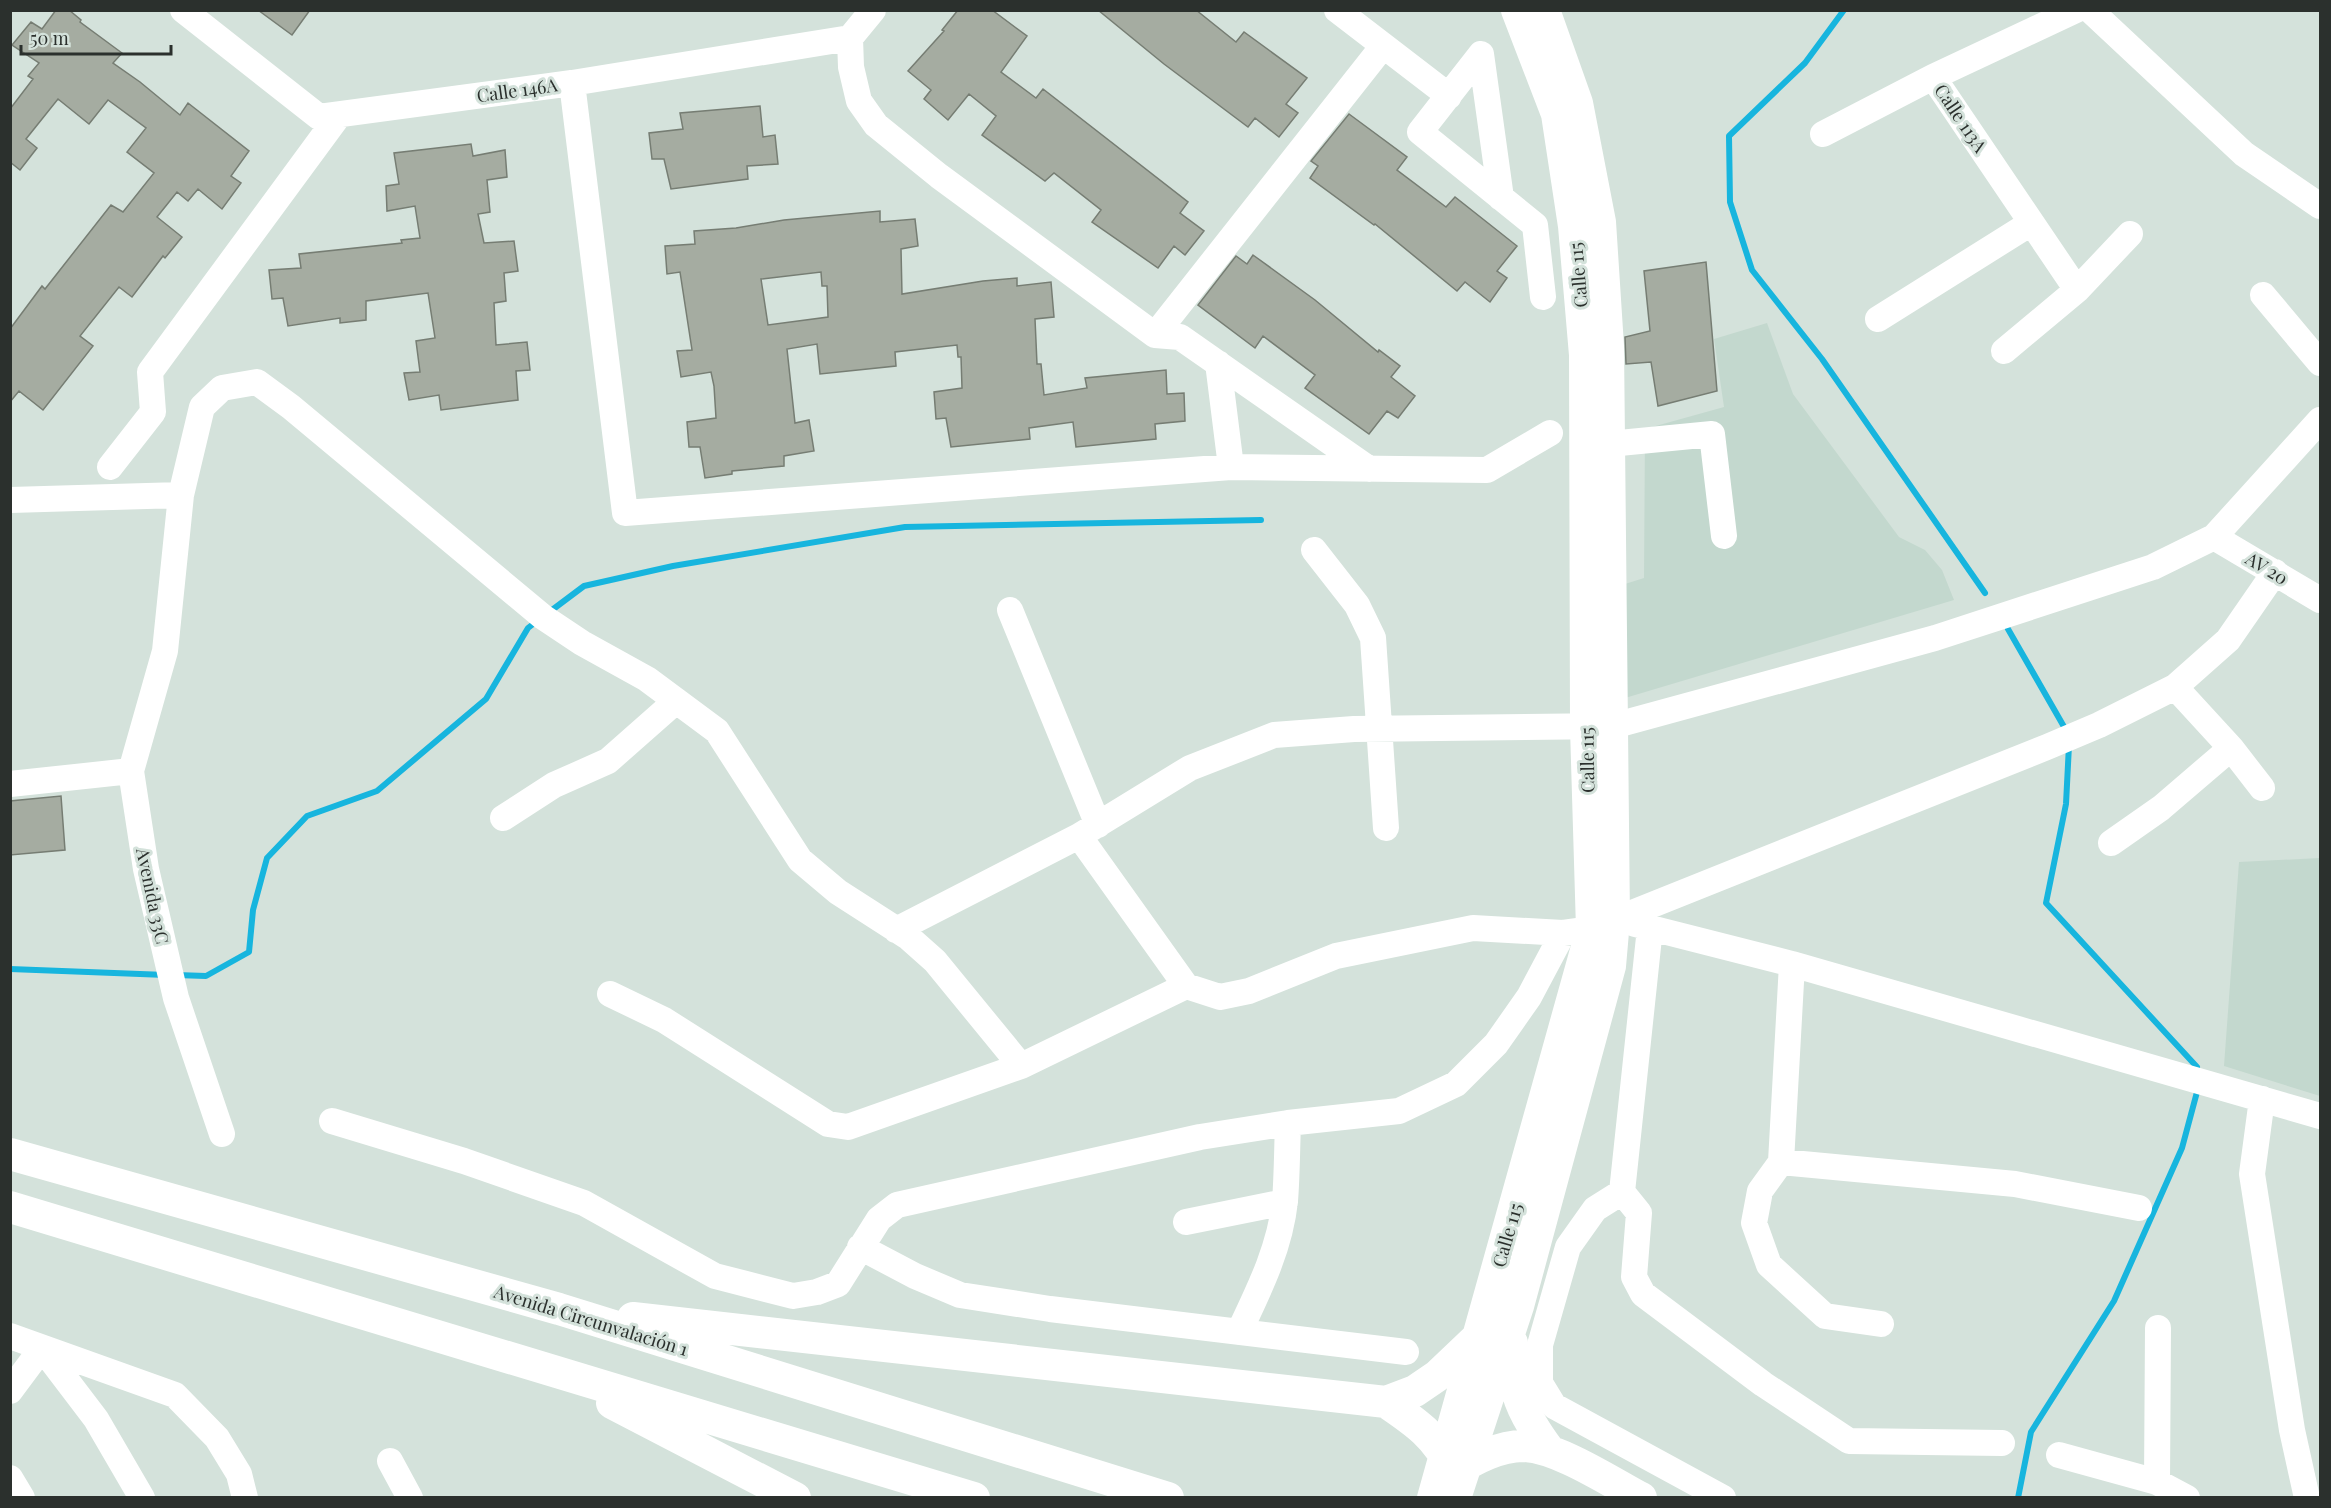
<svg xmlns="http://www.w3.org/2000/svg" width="2331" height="1508" font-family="'Playfair Display',serif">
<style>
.built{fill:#c3d8ce}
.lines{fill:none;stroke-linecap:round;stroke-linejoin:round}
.stream{stroke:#17b5de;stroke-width:6}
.building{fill:#a5aca1;stroke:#767d73;stroke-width:1.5;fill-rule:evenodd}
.minor{stroke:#fff;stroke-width:26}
.major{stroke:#fff;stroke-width:32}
.labels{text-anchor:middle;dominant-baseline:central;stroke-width:6;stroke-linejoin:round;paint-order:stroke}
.street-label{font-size:18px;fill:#2b302d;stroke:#d4e2db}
</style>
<rect width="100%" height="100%" fill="#d4e2db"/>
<path class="built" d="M1767 323 1793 394 1899 537 1925 550 1942 570 1954 600 1625 698V584L1644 578 1645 429 1724 407 1714 339Z
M2320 858V1096L2224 1066 2239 862Z"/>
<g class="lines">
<path class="stream" d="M1844 10 1805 63 1729 136 1730 202 1752 270 1822 359 1985 593
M548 613 584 586 673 566 905 527 1261 520
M2008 629 2067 732
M2069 745 2066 804 2046 903 2197 1067
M10 969 166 975
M176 975 206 976 249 952 253 910 267 858 307 816 377 791 486 699 528 628 537 621
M2018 1498 2031 1432 2114 1301 2182 1148 2197 1092"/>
</g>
<path class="building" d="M56 10H69L81 20 80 22 122 53 113 63 140 82 180 115 188 103 249 151 231 176 241 183 222 209 198 189 188 201 177 192 157 217 182 237 165 258 163 256 132 297 119 287 80 336 93 346 43 410 19 391 10 402V329L42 286 45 289 111 205 123 212 154 173 127 152 146 128 108 100 89 124 58 99 26 139 37 148 20 170 10 162V109L33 79 28 76 39 63 12 45 31 22 42 29Z
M258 10H310L292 35Z
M958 10H992L1027 36 1001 72 1036 98 1043 89 1188 202 1180 213 1204 231 1185 255 1174 246 1158 268 1092 222 1101 210 1054 173 1045 181 982 135 996 116 969 94 948 120 924 99 931 90 908 71 944 31 942 30Z
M1098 10H1196L1236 42 1244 32 1307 78 1286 104 1298 113 1279 137 1255 118 1248 127 1164 64Z
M760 106 763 137 775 135 778 164 747 166 748 179 671 189 664 159H652L649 133 683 129 680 113Z
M1349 114 1407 157 1397 170 1446 207 1455 197 1517 246 1497 271 1507 278 1490 302 1465 282 1457 291 1375 224 1374 225 1310 178 1318 166 1311 161Z
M471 144 473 156 505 150 507 177 487 180 490 212 478 214 484 243 514 241 518 271 504 273 506 301 494 303 496 345 527 342 530 370 516 371 518 400 441 410 439 395 409 400 404 373 420 372 416 341 435 338 428 293 366 301V320L340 323V318L288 326 283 298 272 299 269 270 301 268 299 254 402 243 401 240 420 238 415 206 387 211 386 186 399 184 394 153Z
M880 211V222L915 219 918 246 901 249 902 294 983 281 1017 278V286L1051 282 1054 317 1035 319 1037 364H1041L1044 395 1087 388 1085 378 1166 370 1167 394 1184 393 1185 421 1155 424 1156 439 1076 447 1073 422 1029 428 1030 439 951 447 946 418 936 419 934 392 962 388 961 357H958L957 345 895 352 896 366 820 374 817 344 787 349 795 423 809 420 814 451 784 456V466L732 471V474L705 478 700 447H689L687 422 716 418 714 386 711 372 681 377 677 351 692 350 680 272 667 274 665 246 695 244 694 231 736 228 784 220ZM821 272 822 286H827L828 317 768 325 761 279Z
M1253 255 1315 300 1378 352 1379 350 1400 366 1391 377 1415 396 1398 418 1387 411 1369 434 1305 388 1315 375 1263 336 1255 348 1198 305 1236 256 1247 264Z
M1706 262 1717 391 1658 406 1651 362 1626 364 1625 337 1650 331 1644 271Z
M61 796 65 850 10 855V801Z"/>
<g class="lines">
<path class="minor" d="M183 10 319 117 572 83 850 38 873 10
M1337 10 1449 96
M2076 10 1933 77 2077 290
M2090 10 2244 154 2320 206
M850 38 851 67 859 101 876 125 939 176 1155 335 1180 337 1369 469
M572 83 625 513 1231 467 1487 470 1550 433
M1823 134 1933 77
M1501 198 1481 54 1420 132 1535 225 1543 297
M2263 295 2320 363
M1878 319 2031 223
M1155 335 1383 46
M2004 351 2077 290 2130 234
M1218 363 1231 467
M1609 444 1712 434 1724 536
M110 467 153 412 150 372 339 115
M10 500 181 495
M2214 537 2320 600
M1314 550 1357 605 1373 638 1386 828
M1010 610 1098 825
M2175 687 2231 748 2262 788
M131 771 165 651 181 495 202 407 222 388 257 382 291 407 543 617 582 643 647 679 717 731 800 860 838 892 908 937 935 961 1021 1066
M10 784 131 771 146 869 176 998 222 1134
M503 818 554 785 608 761 676 701
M1079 836 1186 986 1220 997 1249 991 1336 956 1473 928 1563 933 1592 929 2047 747 2099 725 2175 687 2228 640 2275 572
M2111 843 2161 808 2231 748
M1635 924 1792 964 2320 1116
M1650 928 1622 1192 1639 1213 1634 1277 1643 1294 1763 1384 1849 1441 2002 1443
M896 930 1079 836 1190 768 1274 735 1354 729 1613 726 1935 638 2153 567 2214 537 2320 420
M1792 964 1781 1162 2015 1184 2139 1208
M610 994 664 1020 828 1124 848 1127 1021 1066 1186 986
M2262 1099 2252 1174 2292 1430 2307 1498
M332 1121 464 1161 584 1203 715 1276 793 1296 817 1292 838 1284 879 1219 897 1205 1200 1137 1288 1123 1399 1111 1456 1084 1496 1044 1529 997 1563 933
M1781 1162 1760 1191 1754 1223 1769 1265 1825 1316 1881 1324
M1622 1192 1595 1209 1568 1247 1540 1345V1383L1554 1406 1723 1498
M1186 1222 1285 1202
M860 1247 915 1276 960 1295 1050 1309 1406 1352
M1239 1332C1259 1290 1280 1248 1285 1201 1287 1176 1287 1149 1288 1123
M10 1336 175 1395 217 1438 239 1474 245 1498
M10 1391 42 1348 96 1419 142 1498
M2059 1455 2157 1482 2187 1498
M390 1461 410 1498
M10 1478 22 1498
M2157 1482 2158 1328"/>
<path class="major" d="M10 1154 559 1309 1168 1498
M10 1207 974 1498
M633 1318 1386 1402 1415 1391 1437 1376 1478 1337
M1512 1343C1510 1388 1523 1415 1549 1450
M1386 1402C1414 1421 1438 1437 1451 1469
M612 1403 795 1498
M1455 1471C1475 1459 1499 1446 1523 1446 1558 1447 1609 1481 1641 1498
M1433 1498 1592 929 1586 728 1585 355 1574 226 1557 114 1517 10
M1455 1498 1518 1306 1610 966 1614 920 1608 346 1600 222 1577 103 1544 10"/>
</g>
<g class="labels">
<g class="street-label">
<text transform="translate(517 90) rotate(-8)">Calle 146A</text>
<text transform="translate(1961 118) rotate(56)">Calle 113A</text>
<text transform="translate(1578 275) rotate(-95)">Calle 115</text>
<text transform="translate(2267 568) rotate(31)">AV 20</text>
<text transform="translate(1587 760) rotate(-91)">Calle 115</text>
<text transform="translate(153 896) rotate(78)">Avenida 33C</text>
<text transform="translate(1507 1235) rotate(-74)">Calle 115</text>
<text transform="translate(591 1320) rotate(17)">Avenida Circunvalación 1</text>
</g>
</g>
<rect width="2331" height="1508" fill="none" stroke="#2b302d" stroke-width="24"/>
<path d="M21 45v9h150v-9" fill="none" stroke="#2b302d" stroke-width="3"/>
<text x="30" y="45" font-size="18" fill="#2b302d" stroke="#d4e2db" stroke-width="4.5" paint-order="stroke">50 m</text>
</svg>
